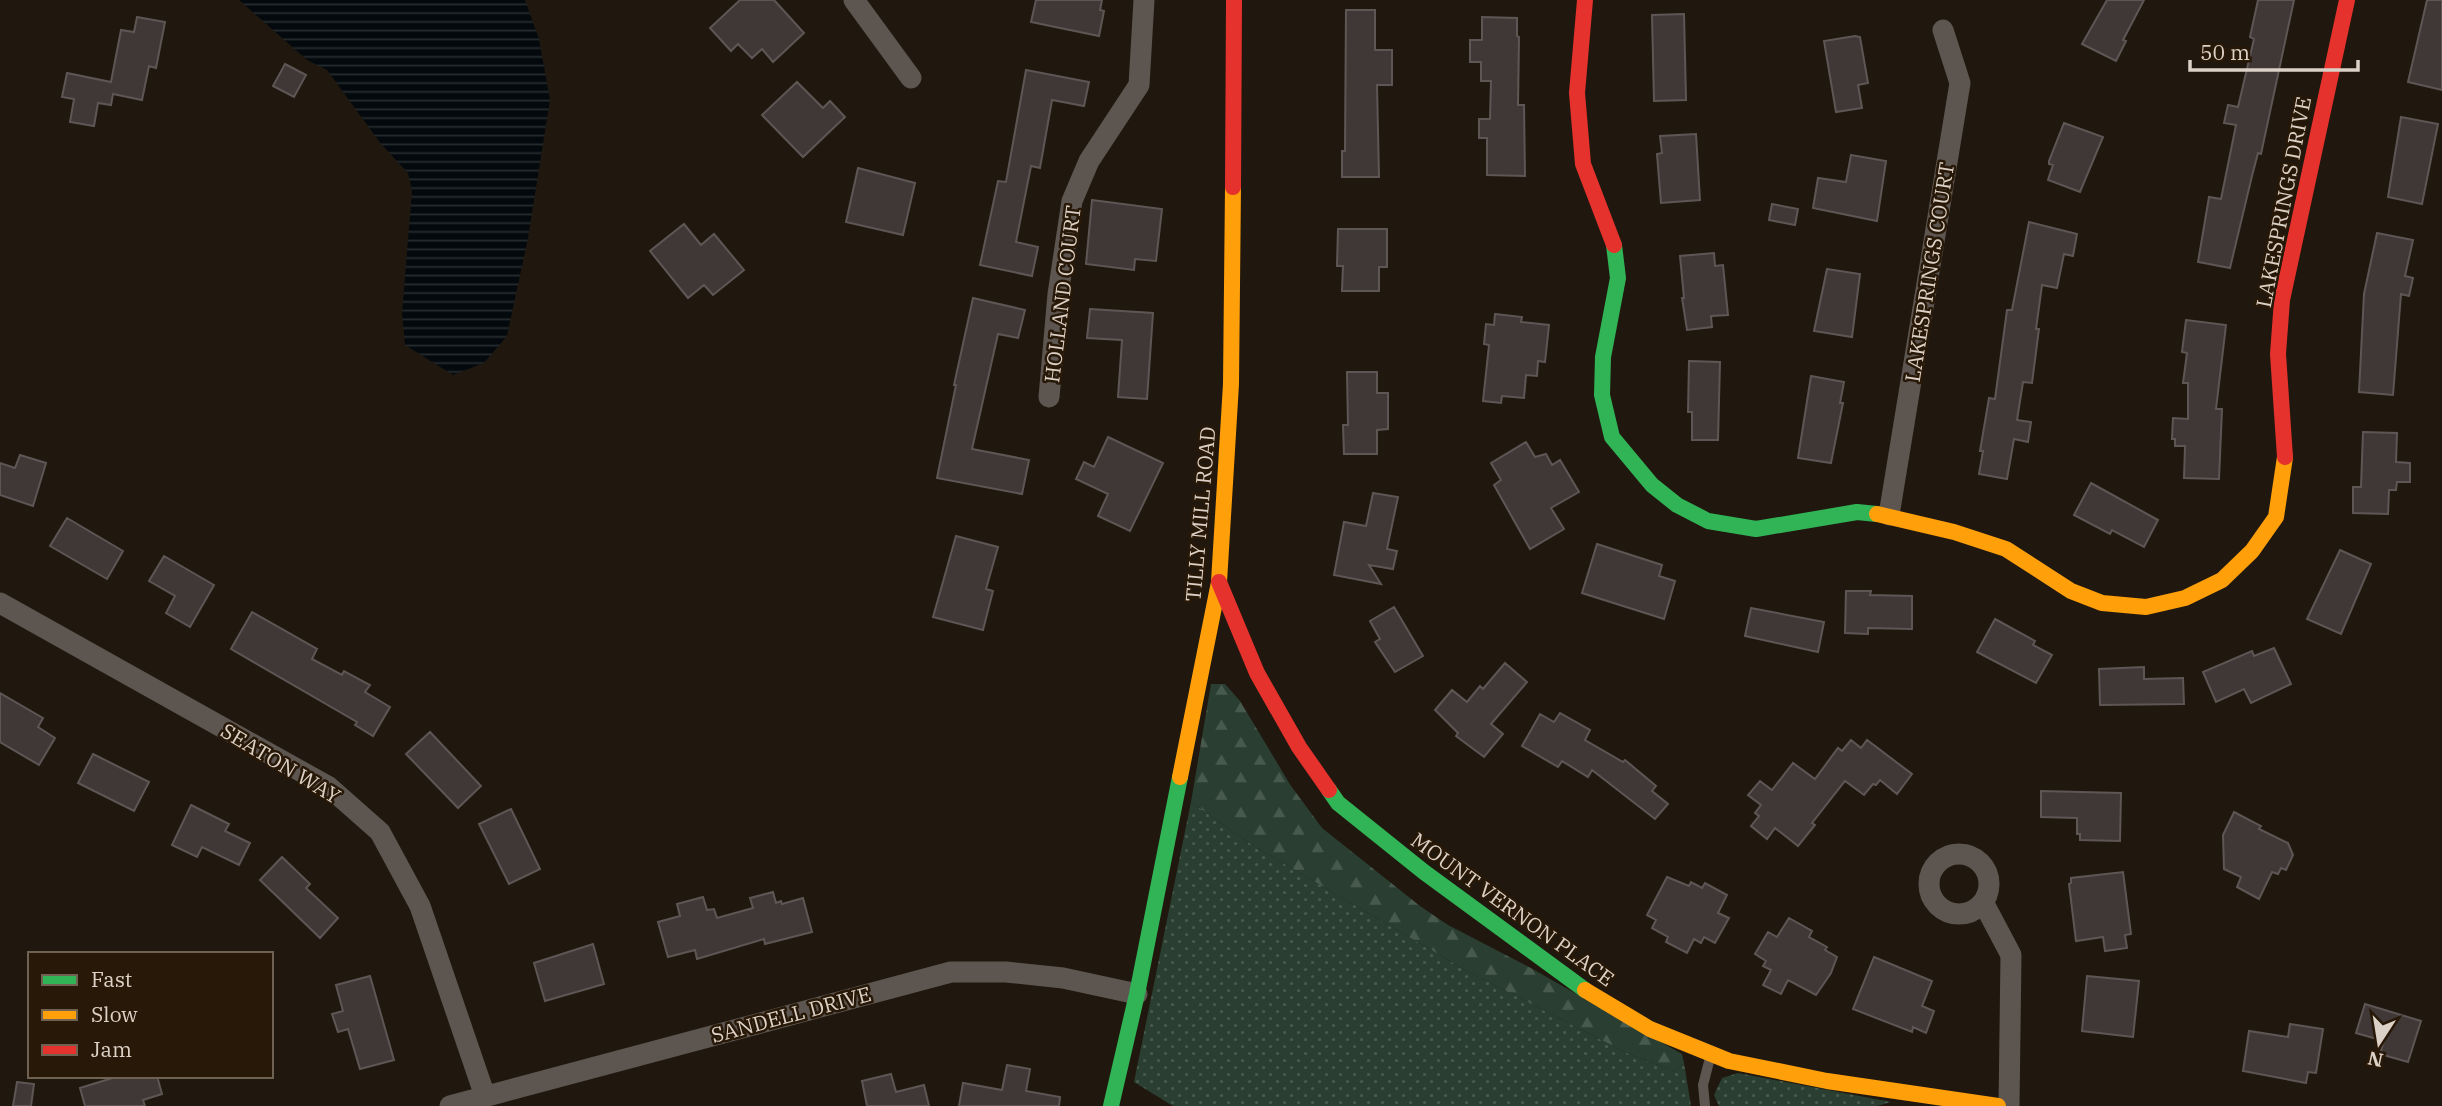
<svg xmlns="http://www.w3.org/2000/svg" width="2442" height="1106" font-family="'IBM Plex Serif',serif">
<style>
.green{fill:url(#green-dots)}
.forest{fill:url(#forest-firs)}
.water{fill:url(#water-rules)}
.building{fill:#403737;stroke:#5e5655;stroke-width:2}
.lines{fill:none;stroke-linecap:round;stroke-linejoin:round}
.lane{stroke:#5d5650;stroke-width:10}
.street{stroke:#5d5650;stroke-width:21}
.fast{stroke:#30b455;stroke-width:16}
.slow{stroke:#ff9f0a;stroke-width:16}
.jam{stroke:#e5322d;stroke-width:16}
.labels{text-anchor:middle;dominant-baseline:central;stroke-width:5;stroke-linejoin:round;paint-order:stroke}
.street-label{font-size:21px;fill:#dcd1c6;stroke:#281807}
</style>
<defs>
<pattern id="green-dots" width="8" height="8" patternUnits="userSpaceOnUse" patternTransform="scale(1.75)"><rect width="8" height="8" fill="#2a3f32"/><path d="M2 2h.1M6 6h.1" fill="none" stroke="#485a4e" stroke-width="1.8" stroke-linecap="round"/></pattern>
<pattern id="forest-firs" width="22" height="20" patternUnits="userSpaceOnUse" patternTransform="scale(1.75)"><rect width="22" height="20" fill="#2a3f32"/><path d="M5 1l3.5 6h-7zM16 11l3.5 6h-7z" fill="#485a4e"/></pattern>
<pattern id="water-rules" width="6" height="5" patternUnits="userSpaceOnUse" patternTransform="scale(1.75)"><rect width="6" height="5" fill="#03090d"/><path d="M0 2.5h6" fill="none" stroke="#272c2f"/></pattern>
</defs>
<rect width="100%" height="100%" fill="#20180f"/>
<!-- green -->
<path class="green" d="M1191,802L1254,846L1467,971L1629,1054L1674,1071L1684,1063L1691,1106H1173L1134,1082Z
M1738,1073L1891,1102L1877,1106H1719L1714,1095L1722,1078Z"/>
<!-- forest -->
<path class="forest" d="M1211,684H1225L1240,701L1291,786L1322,828L1420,906L1448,925L1529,967L1682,1054L1684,1063L1674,1071L1629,1054L1467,971L1254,846L1191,802Z"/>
<!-- water -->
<path class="water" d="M239,0H525L539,39L550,100L528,238L507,336L484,363L453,375L405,345L402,313L412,191L408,173L381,144L327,70L307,60Z"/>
<!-- building -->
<path class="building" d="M740,0H774L804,33L773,62L762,49L752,58L738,44L731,51L710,28Z
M1036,0H1102L1100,10L1104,11L1099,36L1031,22Z
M2107,0H2144L2123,40L2126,41L2116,61L2082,44Z
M2258,0H2294L2261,154L2258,153L2252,176L2230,268L2198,262L2209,197L2221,199L2236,125L2224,123L2228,105L2238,107L2254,39L2250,37Z
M2427,0H2442V90L2408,82Z
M1346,10H1375V50H1392V85H1377L1379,177H1342V151H1345Z
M1684,14L1686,100L1654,101L1652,15Z
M137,17L165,22L156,68L149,66L142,100L113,94L111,105L98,103L94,126L70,122L74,99L62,97L67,73L111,82L121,30L134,32Z
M1482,17L1517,18V36L1519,37L1518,105H1524L1525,176L1487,175V138H1479V119H1490L1491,81H1481V62H1470V40H1482Z
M1855,36L1860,37L1868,83L1858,85L1862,108L1836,112L1824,41Z
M285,64L306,75L294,97L273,86Z
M1026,70L1089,82L1084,106L1052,100L1040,168L1031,166L1016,242L1038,247L1032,276L980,265L998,181L1006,182Z
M797,82L823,108L830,101L845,117L803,157L762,115Z
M2401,117L2438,124L2422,204L2388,197Z
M2064,123L2103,137L2080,192L2048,180L2053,165L2049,164V161Z
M1696,134L1700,200L1661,203L1657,154L1662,153L1660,136Z
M1851,155L1886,161L1877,221L1813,208L1818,178L1846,182Z
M858,168L915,183L903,235L846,222Z
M1092,200L1162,209L1156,261L1135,259L1134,270L1086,264Z
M1772,204L1798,209L1795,225L1769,220Z
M2029,222L2077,234L2073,256L2064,254L2057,288L2042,285L2036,329H2039L2032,383L2023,382L2017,420L2031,422L2028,442L2014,439L2007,479L1979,474L1983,451H1980L1989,398L1995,399L2007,310H2012Z
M684,224L701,245L714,234L744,270L713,295L704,285L688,298L650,251Z
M1338,229H1387V267H1379V291H1342L1343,266H1337Z
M2377,233L2413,240L2405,276L2413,278L2409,296L2401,294L2393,395L2359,392L2364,294Z
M1714,253L1715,266L1723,265L1728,315L1711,316L1712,327L1687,330L1682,298H1684L1680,256Z
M1827,269L1860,274L1852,337L1814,331Z
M973,298L1025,310L1018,338L998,334L972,449L1029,460L1022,494L937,478L956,385H954Z
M1090,309L1153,313L1147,399L1118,397L1122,340L1087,338Z
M1495,314L1522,317L1521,322L1549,325L1545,362L1538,361L1537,376L1526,375L1524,398L1502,396L1501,403L1483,401L1489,345L1484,344L1486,324L1494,325Z
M2186,320L2226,325L2216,409H2222L2219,479L2184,478L2185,446H2175V439H2172L2173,418L2188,419V383H2183L2187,353L2182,352Z
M1689,361L1720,362L1718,440H1692V412H1688Z
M1347,372H1377V393H1388V429L1377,430V454H1344L1343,425H1348Z
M1811,376L1844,382L1840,403H1843L1831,463L1798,458Z
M2363,432L2397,433L2396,462L2410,463V482H2397L2396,490H2389L2388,514L2353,513V487H2361Z
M1108,437L1163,463L1130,531L1098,516L1108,494L1076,479L1084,462L1094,467Z
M1526,442L1535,457L1546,454L1552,465L1560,460L1579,492L1551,508L1564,529L1530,549L1494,485L1501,480L1491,463Z
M20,455L46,463L33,506L0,495V463L15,468Z
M2091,483L2158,520L2144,547L2112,530L2110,534L2074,515Z
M1373,493L1398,497L1387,549L1397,551L1393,569L1369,565L1381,584L1334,575L1344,522L1366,526Z
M67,518L123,551L107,579L50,546Z
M956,536L998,547L986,589L993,591L983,630L933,617Z
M1597,544L1662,565L1659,576L1675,581L1664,619L1582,593Z
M2340,550L2371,564L2341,634L2307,619Z
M164,556L214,585L190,627L166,613L175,596L149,581Z
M1846,591H1871L1870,595L1912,596V629L1868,628V634L1845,633Z
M1394,607L1423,656L1395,672L1375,642L1380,639L1370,621Z
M1751,608L1824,622L1818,652L1745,636Z
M252,612L317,649L312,659L342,675L344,671L370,685L365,692L390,707L373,736L355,725L357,722L231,649Z
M1995,619L2035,641L2033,645L2052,655L2036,683L1977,652Z
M2274,648L2291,684L2251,703L2244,689L2216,702L2203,672L2252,651L2254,656Z
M1505,663L1527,682L1491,724L1503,734L1484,757L1456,736L1458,733L1435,710L1452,690L1467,702L1480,686L1483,689Z
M2144,667V679L2183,678L2184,704L2100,705L2099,669Z
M0,693L43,718L38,727L55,738L39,765L0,742Z
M1560,713L1590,730L1585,740L1623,762L1625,760L1656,786L1652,791L1668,804L1655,819L1592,770L1588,777L1562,761L1558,767L1522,746L1540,714L1554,722Z
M430,732L481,786L458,808L406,754Z
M1851,740L1861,748L1867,740L1912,774L1897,794L1880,780L1876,785L1873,784L1864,795L1845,781L1812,823L1815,825L1798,846L1775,828L1767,839L1751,826L1759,816L1755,813L1761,805L1748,795L1760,781L1772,790L1793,763L1815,779L1838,748L1842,751Z
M93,754L149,782L134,811L78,783Z
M2041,791L2121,793L2120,841L2080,840V834H2077V818L2041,817Z
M191,805L229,824L225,831L250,843L239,865L202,847L197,857L172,845Z
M511,809L540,869L509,884L479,824Z
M2234,812L2261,826L2259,829L2288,843L2293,855L2286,870L2281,868L2278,874L2272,872L2259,899L2237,887L2241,877L2224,869L2223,835Z
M282,857L310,884L306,888L338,918L320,938L260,880Z
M2123,872L2131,934L2125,935L2127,948L2105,951L2103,937L2076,941L2069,884L2071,883V878Z
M1667,877L1689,886L1691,882L1702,888L1705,883L1727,895L1718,913L1729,918L1715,943L1704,937L1701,943L1694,939L1687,953L1666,942L1668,937L1652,928L1656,920L1647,915Z
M773,892L776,903L781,901L782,904L803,898L812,932L765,944L764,939L697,959L695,950L668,957L658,922L680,916L677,904L703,897L707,910L714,909L717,918L753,908L750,898Z
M1789,918L1812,931L1809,937L1827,947L1825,950L1837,957L1831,973L1816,995L1788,980L1781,994L1763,985L1771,970L1763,966L1766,961L1755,954L1768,932L1777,937Z
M593,944L604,984L545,1001L534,963Z
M1874,957L1932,981L1922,1006L1934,1011L1926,1033L1913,1027L1912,1032L1853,1009Z
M370,976L394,1060L360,1069L348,1029L338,1032L332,1014L343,1011L336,985Z
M2087,976L2139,981L2133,1037L2082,1031Z
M2365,1004L2421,1021L2408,1062L2380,1054L2384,1041L2356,1033Z
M2290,1024L2323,1029L2316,1073L2308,1072L2306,1083L2243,1071L2249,1031L2288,1037Z
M1007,1065L1030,1069L1026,1091L1060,1097L1059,1106H959L963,1083L1002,1090Z
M891,1074L896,1092L924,1085L929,1106H867L862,1081Z
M119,1076H157L162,1094L143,1100L145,1106H85L80,1088Z
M17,1082L34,1084L31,1106H13Z"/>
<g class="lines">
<!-- lane -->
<path class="lane" d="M1705,1106L1703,1085L1711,1054"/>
<!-- street -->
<path class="street" d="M854,0L911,78
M1049,397L1058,294L1072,201L1089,161L1139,85L1144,0
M1889,515L1960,83L1943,30
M0,603L329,787L380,832L420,906L485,1096
M1929 884a30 30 0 1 1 60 0a30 30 0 1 1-60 0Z
M1983,902L2011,955L2009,1106
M450,1106L951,972H1006L1063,978L1137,994"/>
<!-- fast -->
<path class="fast" d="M1614,245L1618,278L1603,357L1602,395L1612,437L1652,485L1677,505L1708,521L1756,529L1857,512L1877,514
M1329,790L1338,803L1424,872L1585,990
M1111,1106L1137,994L1180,777"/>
<!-- slow -->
<path class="slow" d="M1877,514L1954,532L2006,549L2071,591L2102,603L2146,607L2185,598L2222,580L2252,551L2276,517L2285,457
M1180,777L1219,582L1231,384L1233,187
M1585,990L1650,1029L1729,1061L1827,1081L1998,1106"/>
<!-- jam -->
<path class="jam" d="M1585,0L1577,93L1583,164L1614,245
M1233,187L1234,0
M2285,457L2278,354L2282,300L2347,0
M1219,582L1257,673L1299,747L1329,790"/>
</g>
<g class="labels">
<!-- street labels -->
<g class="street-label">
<text transform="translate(2283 202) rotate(-79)">LAKESPRINGS DRIVE</text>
<text transform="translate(1929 272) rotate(-81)">LAKESPRINGS COURT</text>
<text transform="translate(1062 294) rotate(-83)">HOLLAND COURT</text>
<text transform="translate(1200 514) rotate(-85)">TILLY MILL ROAD</text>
<text transform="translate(281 763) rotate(31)">SEATON WAY</text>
<text transform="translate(1513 909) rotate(36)">MOUNT VERNON PLACE</text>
<text transform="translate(791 1014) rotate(-15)">SANDELL DRIVE</text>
</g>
</g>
<!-- legend -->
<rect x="28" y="952" width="245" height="126" fill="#281807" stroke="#706253" stroke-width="2"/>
<rect x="42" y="975" width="35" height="10" fill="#30b455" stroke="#706253" stroke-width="2"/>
<text x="91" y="987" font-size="21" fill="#dcd1c6">Fast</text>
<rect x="42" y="1010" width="35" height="10" fill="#ff9f0a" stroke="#706253" stroke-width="2"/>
<text x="91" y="1022" font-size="21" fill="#dcd1c6">Slow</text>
<rect x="42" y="1045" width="35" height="10" fill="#e5322d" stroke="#706253" stroke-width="2"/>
<text x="91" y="1057" font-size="21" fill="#dcd1c6">Jam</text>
<!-- north arrow -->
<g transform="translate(2379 1043) rotate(192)" stroke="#281807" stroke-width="5" paint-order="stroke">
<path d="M0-5L12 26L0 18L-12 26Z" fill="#dcd1c6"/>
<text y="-10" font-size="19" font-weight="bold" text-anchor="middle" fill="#dcd1c6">N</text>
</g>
<!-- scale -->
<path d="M2190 60v10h168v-10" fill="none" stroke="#dcd1c6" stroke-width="3.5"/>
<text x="2200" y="60" font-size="21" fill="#dcd1c6" stroke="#281807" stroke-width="5" paint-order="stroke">50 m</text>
</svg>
